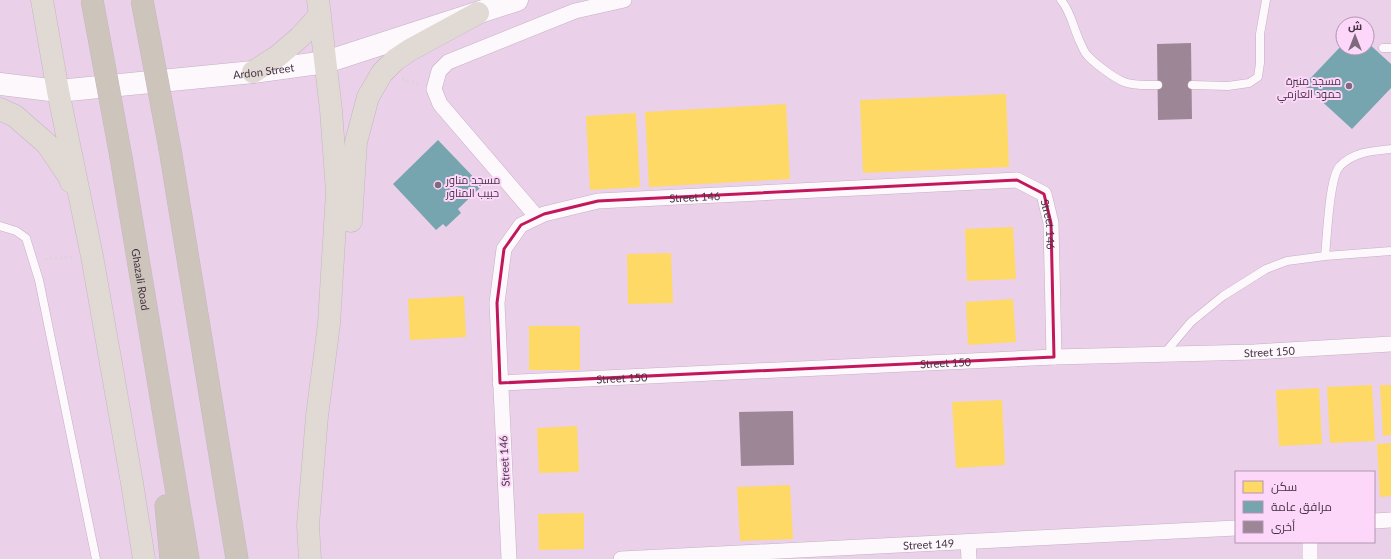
<svg xmlns="http://www.w3.org/2000/svg" width="1391" height="559" font-family="Lato,Cairo,sans-serif">
<style>
.homes{fill:#ffd966}
.public{fill:#76a5af}
.building{fill:#9d8797}
.lines{fill:none;stroke-linecap:round;stroke-linejoin:round}
.service-casing{stroke:#c4b0c3;stroke-width:9}
.minor-casing{stroke:#c4b0c3;stroke-width:16}
.secondary-casing{stroke:#c4b0c3;stroke-width:23}
.primary-casing{stroke:#c4b7c3;stroke-width:23}
.motorway-casing{stroke:#c4b7c3;stroke-width:23}
.path{stroke:#dbd3da;stroke-width:2.5;stroke-dasharray:2 3;stroke-linecap:butt}
.service{stroke:#fcf8fc;stroke-width:8}
.minor{stroke:#fcf8fc;stroke-width:15}
.secondary{stroke:#fcf8fc;stroke-width:22}
.primary{stroke:#e0d9d4;stroke-width:22}
.motorway{stroke:#cdc5bb;stroke-width:22}
.motorway-bridge-casing{stroke:#c4b7c3;stroke-width:23;stroke-linecap:butt}
.motorway-bridge{stroke:#cdc5bb;stroke-width:22}
.marked{fill:none;stroke:#c2185b;stroke-width:3;stroke-linejoin:round}
.poi-dot{fill:#7f6a7d;stroke:#fdd7f9;stroke-width:1.5}
.labels{text-anchor:middle;dominant-baseline:central;stroke-width:4;stroke-linejoin:round;paint-order:stroke}
.street-label{font-size:11px;fill:#453344;stroke:#fdd7f9}
.poi-label{font-size:11px;fill:#453344;stroke:#fdd7f9;text-anchor:end}
</style>
<rect width="100%" height="100%" fill="#ead0e8"/>
<!-- homes -->
<path class="homes" d="M1006,94L1009,167L863,173L860,100Z
M786,104L790,179L649,187L645,112Z
M636,113L640,187L590,190L586,116Z
M1013,227L1016,279L967,281L965,229Z
M671,253L673,303L628,304L627,254Z
M464,296L466,337L410,340L408,299Z
M1013,299L1016,342L968,345L966,302Z
M529,326H580V370H529Z
M1372,385L1375,441L1330,443L1327,387Z
M1380,385H1391V435L1383,436Z
M1319,388L1322,444L1279,446L1276,390Z
M1002,400L1005,465L956,468L952,402Z
M577,426L579,472L539,473L537,428Z
M1391,443V496L1380,497L1377,444Z
M790,485L793,539L740,541L737,487Z
M584,513V549L539,550L538,514Z"/>
<!-- public -->
<path class="public" d="M1367,42L1391,64V88L1352,129L1304,85L1343,44V48H1367Z
M438,140L482,186L458,209L461,213L446,227L443,224L436,230L393,184Z"/>
<!-- building -->
<path class="building" d="M1191,43L1192,119L1158,120L1157,44Z
M793,411L794,465L741,466L739,412Z"/>
<g class="lines">
<!-- service casing -->
<g class="service-casing">
<path id="service" d="M1061,0C1071,12 1073,27 1080,42C1082,46 1084,52 1087,55C1094,63 1114,78 1124,82C1134,86 1147,85 1158,85
M1383,48H1391
M1192,85L1228,86L1249,83L1258,77L1260,63V34L1266,0
M0,226L16,231L26,238L39,280L96,559
M1325,256L1391,251
M1164,354L1191,322L1223,296L1266,269L1287,261L1325,256C1327,239 1329,176 1340,166C1354,152 1372,151 1391,149"/>
</g>
<!-- minor casing -->
<g class="minor-casing">
<g id="minor">
<path d="M537,217L440,104L434,89L439,71L448,62L575,11L624,0"/>
<path id="s1" d="M500,383L1054,357L1254,352L1391,344"/>
<path d="M1374,521L1391,520"/>
<path d="M968,542L969,559"/>
<path d="M1310,542V559"/>
<path id="s2" d="M509,559L497,303L504,249L521,225L544,214L598,201L1017,180L1044,194L1051,223L1054,357"/>
<path id="s3" d="M621,559L1236,528"/>
</g>
</g>
<!-- secondary casing -->
<g class="secondary-casing">
<g id="secondary">
<path id="s4" d="M0,84L58,91L253,72L326,62L517,0"/>
</g>
</g>
<!-- primary casing -->
<g class="primary-casing">
<path id="primary" d="M42,0L58,91L92,256L132,483L144,559
M253,72L278,56L300,37L320,15
M0,109L15,116L47,144L70,178L71,182
M351,221L356,142L368,97L382,73L395,60L410,50L478,13
M310,559L308,525L317,416L329,324L337,192L331,110L318,0"/>
</g>
<!-- motorway casing -->
<g class="motorway-casing">
<g id="motorway">
<path d="M170,149L237,559"/>
<path id="s5" d="M121,157L188,559"/>
<path d="M166,506L171,559"/>
</g>
</g>
<!-- path -->
<path class="path" d="M402,79L419,84
M45,259L72,257"/>
<!-- service -->
<use href="#service" class="service"/>
<!-- minor -->
<use href="#minor" class="minor"/>
<!-- secondary -->
<use href="#secondary" class="secondary"/>
<!-- primary -->
<use href="#primary" class="primary"/>
<!-- motorway -->
<use href="#motorway" class="motorway"/>
<!-- motorway-bridge casing -->
<g class="motorway-bridge-casing">
<path id="motorway-bridge" d="M92,0L121,157
M142,0L170,149"/>
</g>
<!-- motorway-bridge -->
<use href="#motorway-bridge" class="motorway-bridge"/>
</g>
<!-- marked area -->
<path class="marked" d="M1017,180L1044,194L1051,223L1054,357L500,383L497,303L504,249L521,225L544,214L598,201Z"/>
<!-- markers -->
<g class="poi-dot">
<circle cx="1349" cy="86" r="4"/>
<circle cx="438" cy="185" r="4"/>
</g>
<g class="labels">
<!-- street labels -->
<g class="street-label">
<text stroke="none"><textPath href="#s4" startOffset="265">Ardon Street</textPath></text>
<text stroke="none"><textPath href="#s2" startOffset="518">Street 146</textPath></text>
<text stroke="none"><textPath href="#s2" startOffset="902">Street 146</textPath></text>
<text stroke="none"><textPath href="#s5" startOffset="124">Ghazali Road</textPath></text>
<text stroke="none"><textPath href="#s1" startOffset="770">Street 150</textPath></text>
<text stroke="none"><textPath href="#s1" startOffset="446">Street 150</textPath></text>
<text stroke="none"><textPath href="#s1" startOffset="122">Street 150</textPath></text>
<text transform="translate(504 461) rotate(-93)">Street 146</text>
<text stroke="none"><textPath href="#s3" startOffset="308">Street 149</textPath></text>
</g>
<!-- poi labels -->
<g class="poi-label">
<text x="1341" y="80">مسجد منيرة<tspan x="1341" dy="13">حمود العازمي</tspan></text>
<text x="446" y="179" text-anchor="start">مسجد مناور<tspan x="446" dy="13">حبيب المناور</tspan></text>
</g>
</g>
<!-- legend -->
<rect x="1235" y="471" width="140" height="72" fill="#fdd7f9" stroke="#b395b1"/>
<rect x="1243" y="481" width="20" height="12" fill="#ffd966" stroke="#b395b1"/>
<text x="1271" y="491" font-size="12" fill="#453344">سكن</text>
<rect x="1243" y="501" width="20" height="12" fill="#76a5af" stroke="#b395b1"/>
<text x="1271" y="511" font-size="12" fill="#453344">مرافق عامة</text>
<rect x="1243" y="521" width="20" height="12" fill="#9d8797" stroke="#b395b1"/>
<text x="1271" y="531" font-size="12" fill="#453344">أخرى</text>
<!-- north arrow -->
<g transform="translate(1355 36)"><circle r="19" fill="#fdd7f9" stroke="#b395b1"/>
<path d="M0-3L7 15L0 10L-7 15Z" fill="#7f6a7d"/>
<text y="-6" font-size="11" font-weight="bold" text-anchor="middle" fill="#453344">ش</text>
</g>
</svg>
